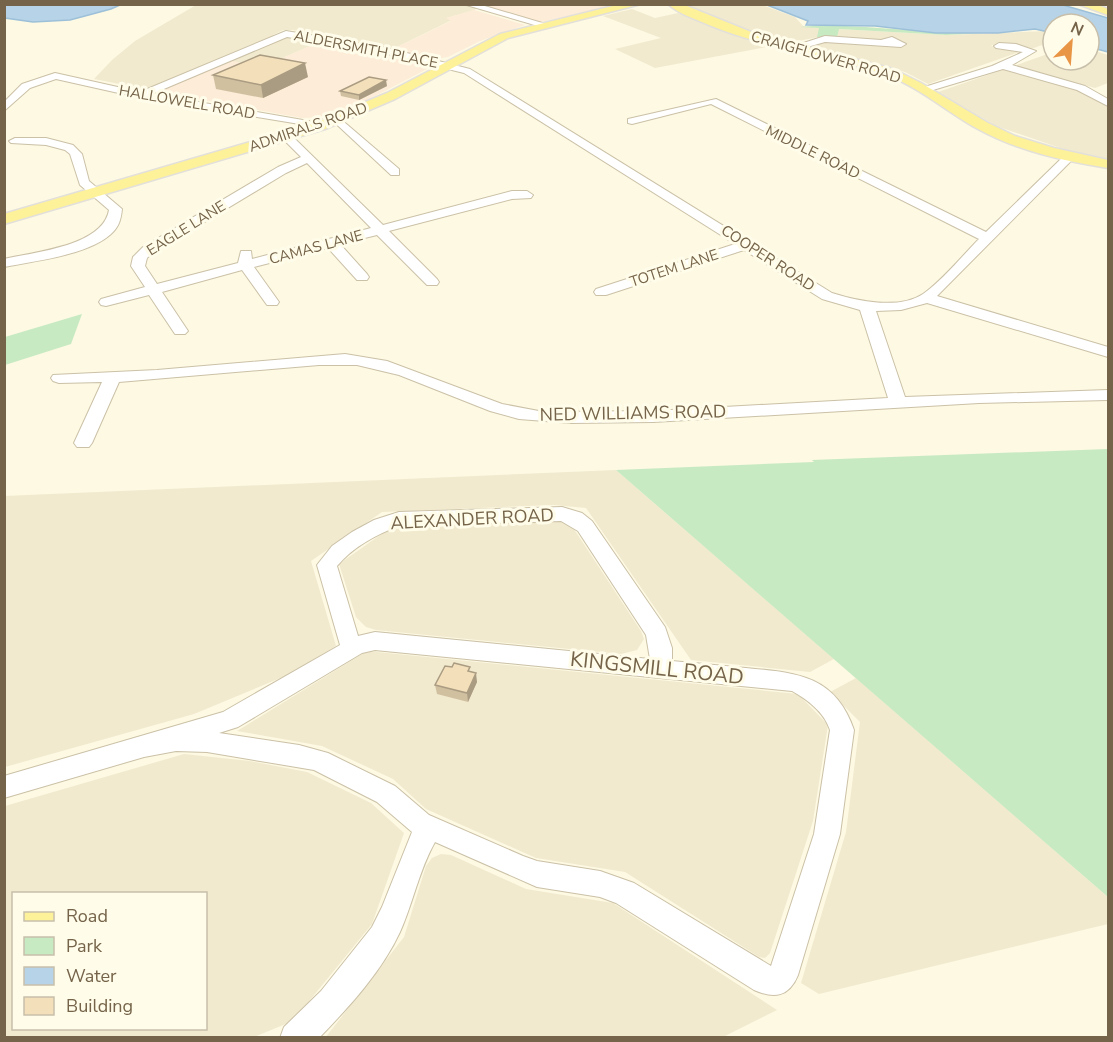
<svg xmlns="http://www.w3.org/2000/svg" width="1113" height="1042" font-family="'Nunito Sans',sans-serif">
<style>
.residential{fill:#f1eacf;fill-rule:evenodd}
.commercial{fill:#fdecd7}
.green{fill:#c7eac2}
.water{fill:#b7d3e7;stroke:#9dc0d9;stroke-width:1.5}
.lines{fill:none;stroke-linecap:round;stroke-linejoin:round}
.minor-casing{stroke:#cbc1a7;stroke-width:2}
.major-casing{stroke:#e3e0db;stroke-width:3}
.minor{fill:#fff;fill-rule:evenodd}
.major{fill:#fdf19a;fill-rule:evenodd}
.wall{fill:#d1c0a0}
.shaded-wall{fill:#aa9c82}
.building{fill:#f3dfba;stroke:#aa9c82;stroke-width:1.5}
.labels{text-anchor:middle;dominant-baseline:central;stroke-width:6;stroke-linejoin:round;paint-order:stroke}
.far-street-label{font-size:15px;fill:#756449;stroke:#fffcea}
.street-label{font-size:18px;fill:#756449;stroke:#fffcea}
.near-street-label{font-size:21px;fill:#756449;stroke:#fffcea}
</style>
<rect width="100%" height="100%" fill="#fdf9e3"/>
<!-- residential -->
<path class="residential" d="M396,4L482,5L474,10L447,18L452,20L393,49L293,30H283L273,35L319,42L262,67L155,91L94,79L112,60L135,41L196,5Z
M682,5H762L795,17L803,26L820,28L818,37L789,43L740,28Z
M632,9L655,18L678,13L766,47L655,68L615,49L661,38L603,16Z
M838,29L946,35L1047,31L1053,32V41L1031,49L1016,45H991L996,49L1022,51L928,84L905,72L808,46L824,41L894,47L905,44L894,39L859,40L837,37Z
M1089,49L1108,55V83L1095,88L1014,66L1053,52V60H1089Z
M1005,69L1075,88L1108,107V159L1066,150L996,126L938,92Z
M616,470L834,659L810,672L691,660L586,508L554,505L382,512L311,561L336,646L290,674L194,714L5,767L4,496Z
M553,521L570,523L641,631L644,639L637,650L621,654L376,630L366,627L356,617L339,564L390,528Z
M367,651L798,694L828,725L813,821L770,953L765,958L759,957L625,872L536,858L426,809L393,779L322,746L237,731Z
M856,678L1108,897V924L819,994L801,983L846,832L860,722L830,692Z
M184,754L250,761L307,772L371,803L404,833L372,924L293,1021L254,1037L5,1038V806ZM14,894H206V1028H14Z
M441,854L451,855L526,889L613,903L777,1010L723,1037L325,1038L404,937L426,866L432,858Z"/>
<!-- commercial -->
<path class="commercial" d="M482,4L619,5L540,22L478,6Z
M474,10L525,25L480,41L448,57L435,59L393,49L451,21L446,18Z
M319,42L427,64L429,68L354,107L321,117L302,118L155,91L228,60L262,67Z"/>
<!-- green -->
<path class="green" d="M825,25C879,27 932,33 986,33L946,35L839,29L837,37H817L819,28L800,27Z
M82,314L71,344L5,365V337Z
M1108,449V897L616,470L814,462L812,460Z"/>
<!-- water -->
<path class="water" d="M4,5L5,4L120,5L111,9L70,20L33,22L5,18Z
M767,5H1063L1108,18V52L1089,47V24H1053V33L1035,29L998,33H936L875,26L806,25L808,21Z"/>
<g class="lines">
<!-- minor casing -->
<g class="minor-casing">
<path id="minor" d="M463,4H478L549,25L545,28Z
M286,31L387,48L470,69L832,293C857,301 899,310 923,294C941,282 963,255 979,239L711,104L632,124L628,123V119L716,99L986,232L1066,154H1074V158L937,296L1108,347V357L927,303L901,310L876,311L905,397L1108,390V400L979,403L653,422L571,423L519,419L490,411L399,375L357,365H319L119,382L92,443L89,447H77L74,443L102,382L59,383L53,381L51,378L53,375L157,370L345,354L387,361L502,404L544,412L653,411L888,398L860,310L822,299L744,250L606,295H596L594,292L596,289L735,244L464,73L387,54L287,37L152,94L320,123L324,124V128L141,98L56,79L30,88L4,111V102L22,84L55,73L140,92Z
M825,36L881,40L892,37L906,44L901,47L825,42L793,51L788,48Z
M999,43L1016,44L1036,51L1012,65L1085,86L1108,99V106L1077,90L1003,69L933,90L923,92L918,89L992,66L1023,52L996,48L994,46Z
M337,116L399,169V175H391L333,121V117Z
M286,133L290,134L383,225L512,191H527L533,195L531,198L512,199L389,231L437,279L439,282L437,285H427L377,235L340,244L367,274L369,277L367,280H357L328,248L254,267L279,302L277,305H267L242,270L162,292L188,331L185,334H175L149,295L106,306L101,305L99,302L101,299L145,287L131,266L133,257L143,247L278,167L301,157L280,136ZM307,163L371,228L252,259L251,251H241L238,263L157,284L145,266L147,258L153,253L286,173Z
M15,138H46L73,145L82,154L89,181L122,209C121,219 119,227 111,234C88,255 35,261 4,267V259C35,252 103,246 109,210L80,185L70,154L65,150L46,145L11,143L9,141Z
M562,507L582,513L592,521L665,627L672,648V661C697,663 722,666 746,668C797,673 835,675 854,730L840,834L798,975C789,997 774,999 754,990L616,903L600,897L537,887L435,842C419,870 413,903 400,932C382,971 349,1007 319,1038H280L284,1027L321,991L372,927L382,907L412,832L377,802L314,770L207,752L176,751L144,757L4,798V776L223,712L340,645L317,565L332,546L352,532L374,520L399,512ZM561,521L578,531L646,635L650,659L375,632L358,636L337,566C353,547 377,534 399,526ZM375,650L792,691C808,700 824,712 830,730L814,834L771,966L634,883L600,871L537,861L523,856L429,815L395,786L328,753L299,745L219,733L238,727L362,653Z"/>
</g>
<!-- major casing -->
<g class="major-casing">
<path id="major" d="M621,4H641L508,38L395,99L325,129L4,224V214L315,123L387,93L500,34Z
M668,4H682L756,34L893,69L921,83L988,123L1015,136L1054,148L1108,160V168C1064,161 1018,151 978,129C947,112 918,86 884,74C826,55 765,48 709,25C695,19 679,14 668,4Z
M1078,4H1095L1108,9V15Z"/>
</g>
<!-- minor -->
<use href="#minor" class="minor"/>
<!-- major -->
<use href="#major" class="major"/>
</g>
<!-- wall -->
<path class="wall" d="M213,75L308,77L263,98L216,89Z
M387,86L359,100L341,96L340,91Z
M452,667L470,672L477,682L468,702L437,694L435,685Z"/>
<!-- shaded-wall -->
<path class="shaded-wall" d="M305,63L308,77L263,98L261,85Z
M386,80L387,86L359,100V95Z
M476,673L477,682L468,702L467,693Z"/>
<!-- building -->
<path class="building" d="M260,55L305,63L261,85L213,75Z
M369,77L386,80L359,95L340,91Z
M454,663L470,667L468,671L476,673L467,693L435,685L445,666L452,667Z"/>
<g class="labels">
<!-- far-street labels -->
<g class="far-street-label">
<text transform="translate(366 49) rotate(11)">ALDERSMITH PLACE</text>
<text transform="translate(826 57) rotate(16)">CRAIGFLOWER ROAD</text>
<text transform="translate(187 102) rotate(10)">HALLOWELL ROAD</text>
<text transform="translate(308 127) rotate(-19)">ADMIRALS ROAD</text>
<text transform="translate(813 152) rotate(26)">MIDDLE ROAD</text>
<text transform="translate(186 228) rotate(-32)">EAGLE LANE</text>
<text transform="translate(316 247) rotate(-15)">CAMAS LANE</text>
<text transform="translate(768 258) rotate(33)">COOPER ROAD</text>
<text transform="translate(674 268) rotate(-18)">TOTEM LANE</text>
</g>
<!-- street labels -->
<g class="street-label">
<text transform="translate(633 413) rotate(-1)">NED WILLIAMS ROAD</text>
<text transform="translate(472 519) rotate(-3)">ALEXANDER ROAD</text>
</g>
<!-- near-street labels -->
<g class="near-street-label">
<text transform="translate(657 668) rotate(6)">KINGSMILL ROAD</text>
</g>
</g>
<!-- border -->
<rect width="1113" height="1042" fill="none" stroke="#756449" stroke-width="12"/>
<!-- legend -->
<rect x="12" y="892" width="195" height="138" fill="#fffcea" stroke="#c8bfaa" stroke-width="1.5"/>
<rect x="24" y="912" width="30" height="9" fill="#fdf19a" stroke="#c8bfaa" stroke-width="1.5"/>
<text x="66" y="922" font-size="18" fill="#756449">Road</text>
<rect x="24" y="937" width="30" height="18" fill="#c7eac2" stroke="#c8bfaa" stroke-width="1.5"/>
<text x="66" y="952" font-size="18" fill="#756449">Park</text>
<rect x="24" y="967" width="30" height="18" fill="#b7d3e7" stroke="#c8bfaa" stroke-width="1.5"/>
<text x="66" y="982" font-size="18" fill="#756449">Water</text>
<rect x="24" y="997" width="30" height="18" fill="#f3dfba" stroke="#c8bfaa" stroke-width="1.5"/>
<text x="66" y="1012" font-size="18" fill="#756449">Building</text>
<!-- north arrow -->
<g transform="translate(1071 42) rotate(25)"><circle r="28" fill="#fffcea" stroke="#c8bfaa" stroke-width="1.5"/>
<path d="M0-4.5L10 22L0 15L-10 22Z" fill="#e99546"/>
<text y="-9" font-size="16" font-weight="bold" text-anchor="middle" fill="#756449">N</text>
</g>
</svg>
